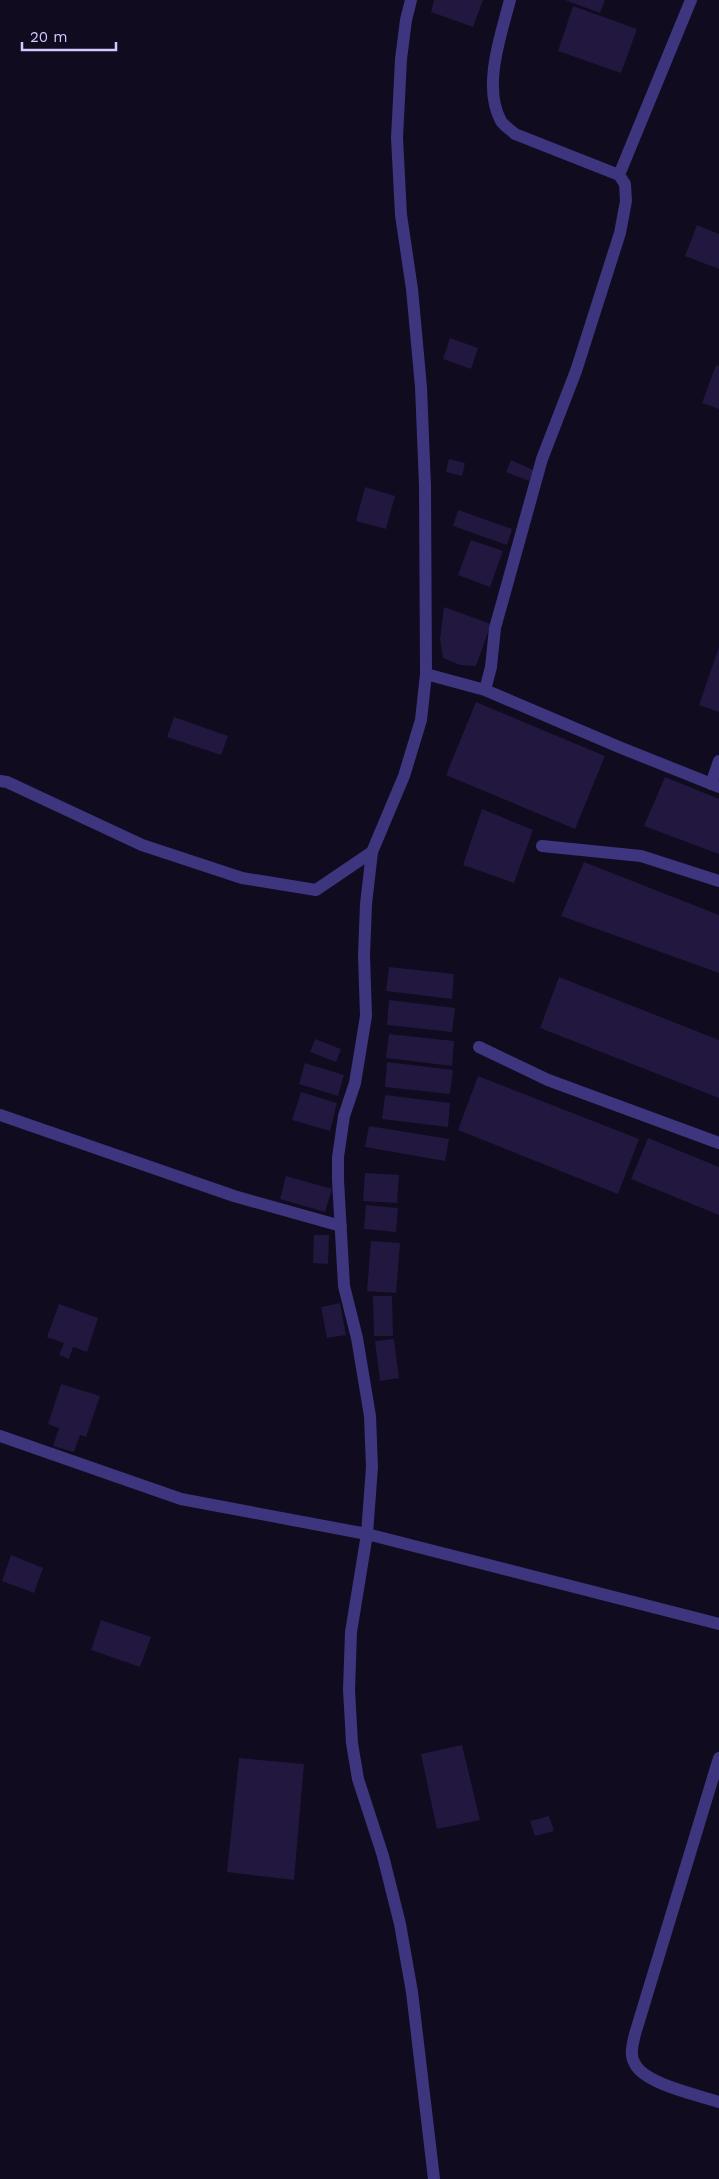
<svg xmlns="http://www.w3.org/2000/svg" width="719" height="2179" font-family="'Work Sans',sans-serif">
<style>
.building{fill:#22173f}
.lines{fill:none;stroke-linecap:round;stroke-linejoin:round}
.service{stroke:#3d357e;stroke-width:12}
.minor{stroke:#3d357e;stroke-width:12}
</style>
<rect width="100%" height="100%" fill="#100b1e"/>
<!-- building -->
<path class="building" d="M434,0H483L473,27L431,12Z
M565,0H605L600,13Z
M573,6L637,29L621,73L558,51Z
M697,225L719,234V269L685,256Z
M450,338L478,348L471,369L443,359Z
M716,365L719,366V409L702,403Z
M449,459L465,463L462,476L446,472Z
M511,460L533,470L529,481L506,472Z
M365,487L395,496L386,529L356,521Z
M458,510L512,529L507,545L453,526Z
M471,540L503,551L490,587L458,575Z
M444,607L491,624L476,666L460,665L443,658L440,639Z
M719,647V712L699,705Z
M476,702L605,756L575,829L446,775Z
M174,717L228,736L221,755L167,737Z
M665,777L719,799V854L644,826Z
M482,809L533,830L514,883L463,865Z
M584,862L719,915V973L561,916Z
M389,967L454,974L452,999L386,991Z
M559,977L719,1040V1098L540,1028Z
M389,1000L455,1008L452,1032L387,1025Z
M389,1034L454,1041L452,1066L386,1058Z
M315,1039L341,1049L336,1062L310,1052Z
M387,1062L453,1070L450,1094L385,1087Z
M305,1063L344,1075L338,1096L299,1084Z
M478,1076L639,1139L618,1194L458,1130Z
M301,1092L337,1103L330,1131L292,1120Z
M385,1095L450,1103L448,1127L382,1119Z
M369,1126L449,1139L445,1161L365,1147Z
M648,1138L719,1167V1215L631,1179Z
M365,1173L399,1175L397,1203L363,1201Z
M286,1176L332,1189L325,1212L280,1199Z
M366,1205L398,1208L396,1232L364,1229Z
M314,1235H329L328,1264L313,1263Z
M371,1241L400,1243L396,1293L367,1291Z
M373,1296H392L393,1336H374Z
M340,1303L346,1335L327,1338L321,1307Z
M59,1304L98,1318L87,1352L73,1347L69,1359L59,1355L64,1343L47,1337Z
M394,1339L399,1378L380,1381L375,1341Z
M61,1384L100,1396L86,1437L80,1435L74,1452L53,1446L59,1428L48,1424Z
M11,1555L43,1568L34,1593L2,1581Z
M101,1620L151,1637L140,1667L91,1650Z
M462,1745L480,1820L437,1829L421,1754Z
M239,1758L304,1764L294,1880L227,1872Z
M549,1816L554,1831L535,1836L530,1821Z"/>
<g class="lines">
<!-- service -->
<path class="service" d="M542,846L641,856L719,881
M479,1047L548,1080L719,1143"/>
<!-- minor -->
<path class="minor" d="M411,0L406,20L401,59L397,138L401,215L412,289L421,387L425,486L426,674L421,720L404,776L372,852L366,904L364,955L366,1016L355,1083L344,1116L338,1157V1180L344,1286L357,1338L370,1416L372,1467L367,1534L351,1632L349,1690L352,1743L358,1779L383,1856L400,1924L412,1992L434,2179
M510,0C501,35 482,87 501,121C504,126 511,130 515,134L619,175L625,184L626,201L620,233L576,371L542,459L495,628L491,667L485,690L619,747L719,787
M619,175L691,0
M426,674L485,690
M0,781L7,782L142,845L242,878L316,890L372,852
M711,784L719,761
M0,1115L234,1196L341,1226
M0,1436L181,1499L367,1534L719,1624
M719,1758L635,2034C633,2043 629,2055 635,2064C645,2084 698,2095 719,2102"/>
</g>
<!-- scale -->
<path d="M22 42v8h94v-8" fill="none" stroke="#d3c8ff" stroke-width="2.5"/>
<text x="30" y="42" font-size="15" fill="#d3c8ff" stroke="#100b1e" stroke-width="4" paint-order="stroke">20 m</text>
</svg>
